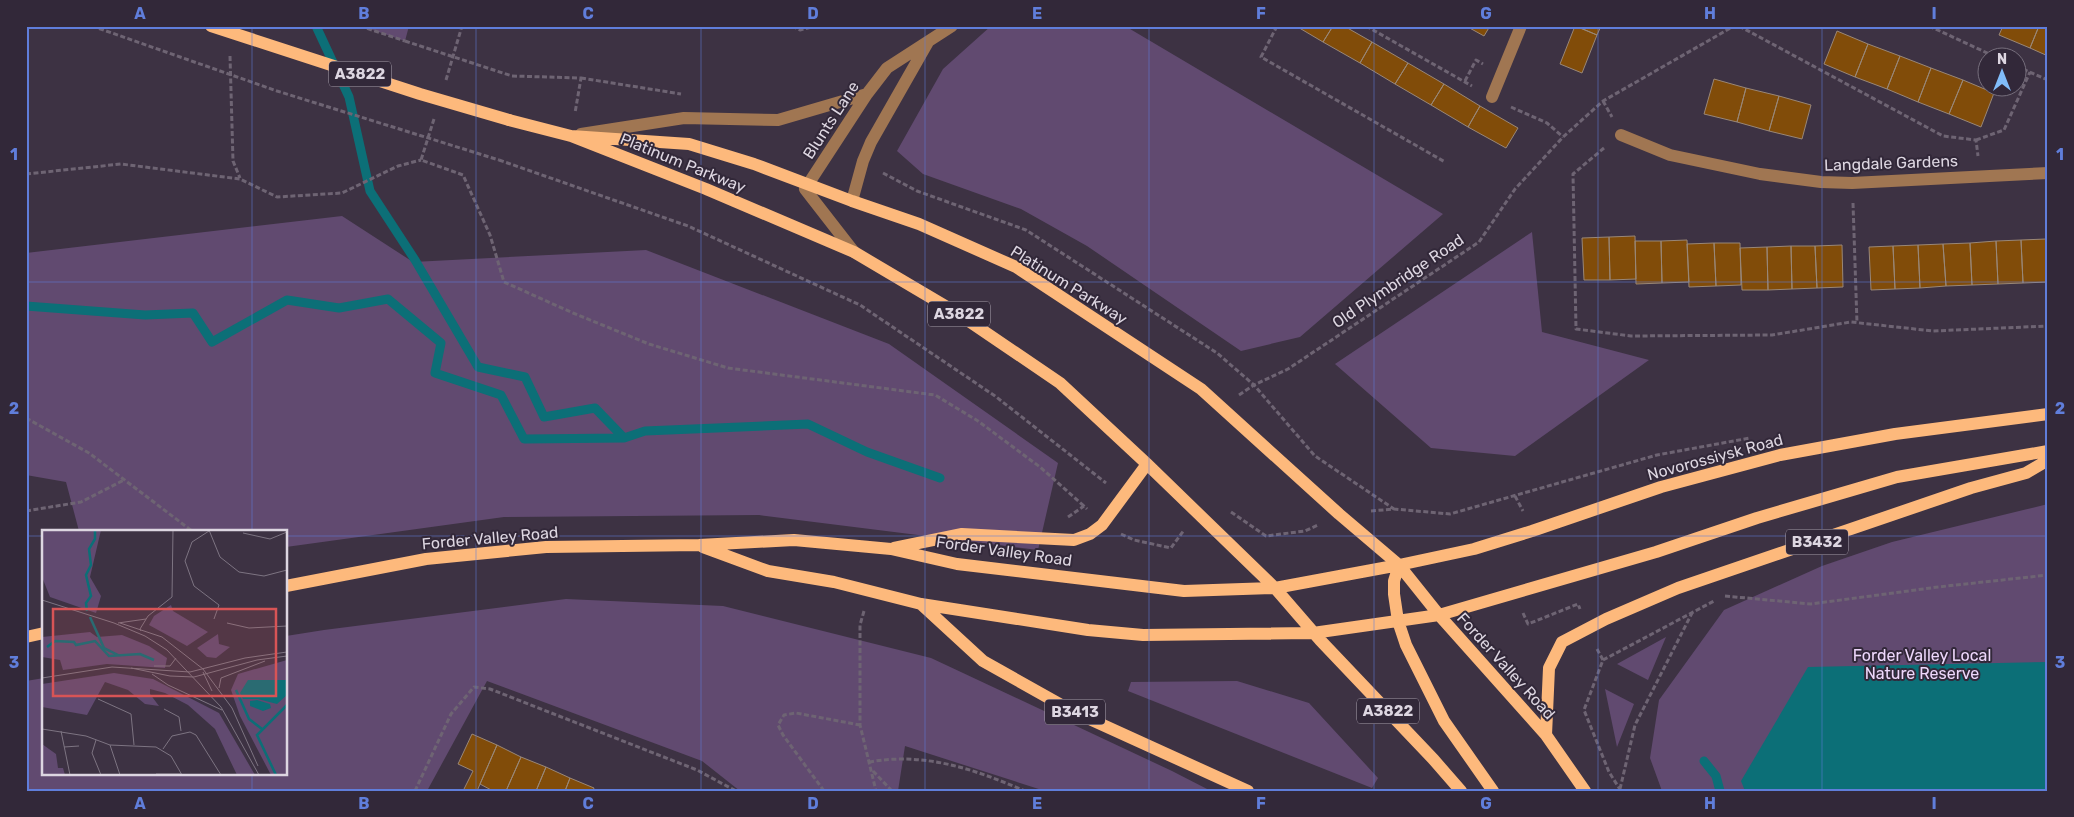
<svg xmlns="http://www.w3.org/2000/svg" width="2074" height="817" font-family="Rubik,sans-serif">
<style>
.green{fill:#614a70}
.water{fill:#0c6f77}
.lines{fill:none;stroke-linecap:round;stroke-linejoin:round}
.stream{stroke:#0c6f77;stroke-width:9}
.building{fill:#814c09;stroke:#998777}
.path{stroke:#6e6473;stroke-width:3;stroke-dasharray:5 2.5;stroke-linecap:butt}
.minor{stroke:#a07652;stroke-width:12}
.major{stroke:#fdb97c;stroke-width:12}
.path-bridge{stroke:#6e6473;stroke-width:3;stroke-dasharray:5 2.5;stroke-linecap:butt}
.major-bridge{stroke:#fdb97c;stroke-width:12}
.grid{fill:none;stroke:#607edb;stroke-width:1;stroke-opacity:0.55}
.labels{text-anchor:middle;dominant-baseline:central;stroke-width:4;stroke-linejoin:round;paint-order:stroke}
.shield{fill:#322839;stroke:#aaa2af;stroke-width:1}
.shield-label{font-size:15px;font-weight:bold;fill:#ddd6e1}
.street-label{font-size:16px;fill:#ddd6e1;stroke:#322839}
.park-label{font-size:16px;fill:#eed8fc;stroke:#322839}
.inset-river{fill:none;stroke:#0c6f77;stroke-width:2.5}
.inset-road{fill:none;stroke:#7d7482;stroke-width:1}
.view{fill:#d85456;fill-opacity:0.15;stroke:#d85456;stroke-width:2.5}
.inset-edge{fill:none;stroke:#ddd6e1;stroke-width:2.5}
.neatline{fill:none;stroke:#607edb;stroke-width:2}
.grid-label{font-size:16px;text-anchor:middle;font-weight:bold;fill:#607edb}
</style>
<rect width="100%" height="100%" fill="#3d3243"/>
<!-- green -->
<path class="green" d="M361,26H409L405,41Z
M991,26H1125L1443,214L1300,337L1241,351L1087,246L1021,209L923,174L897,151L943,69Z
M342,216L413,262L646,250L889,344L1058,463L1038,550L759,515L504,517L286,547V531H79L66,482L26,475V253Z
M1532,232L1542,332L1649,360L1515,456L1431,448L1335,364Z
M2048,504V791H1662L1650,758L1659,700L1724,610L1822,566L1892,542Z
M566,599L723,606L931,658L1172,771L1211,791H1045L905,746L898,791H740L702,761L487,681L427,791H26V681L44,678V773H286V636L324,630Z
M1666,637L1648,680L1617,664Z
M1237,681L1309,703L1378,778L1372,788L1128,691L1131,682Z
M1605,689L1634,704L1617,747Z"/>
<!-- water -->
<path class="water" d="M2048,662V791H1745L1741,781L1808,667Z"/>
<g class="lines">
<!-- stream -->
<path class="stream" d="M316,26L349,97L370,191L415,260L478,367L525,377L544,417L595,408L624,438
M26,306L145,315L193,313L212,342L287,300L339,308L388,299L441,343L435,373L501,395L524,439L624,438L645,431L808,424L867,452L940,478
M1704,761L1716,776L1720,791"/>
</g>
<!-- building -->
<path class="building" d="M1296,26H1333L1323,42Z
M1333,26H1344L1372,42L1360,63L1323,42Z
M1466,26H1490L1484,36Z
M1575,26L1597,35L1582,73L1560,64Z
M1576,26H1601L1597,35Z
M2003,26H2039L2030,48L1999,35Z
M2039,26H2048V56L2030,48Z
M1837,31L1868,44L1855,77L1824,64Z
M1372,42L1408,63L1395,84L1360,63Z
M1868,44L1900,56L1887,89L1855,77Z
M1900,56L1931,68L1918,102L1887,89Z
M1408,63L1444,84L1431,105L1395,84Z
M1931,68L1963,80L1949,114L1918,102Z
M1714,79L1746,88L1737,122L1704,114Z
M1963,80L1994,93L1981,127L1949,114Z
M1444,84L1480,106L1468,127L1431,105Z
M1746,88L1779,96L1769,131L1737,122Z
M1779,96L1811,105L1802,139L1769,131Z
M1480,106L1518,128L1506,148L1468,127Z
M1635,236L1636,279L1610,280L1609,237Z
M1609,237L1610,280H1584L1582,238Z
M2046,239L2048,282L2023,283L2021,240Z
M1687,240L1689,282L1662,283L1661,241Z
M2021,240L2023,283L1998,284L1996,241Z
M1635,241H1661L1662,283L1636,284Z
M1996,241L1998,284L1972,285L1970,243Z
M1714,243L1716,286L1689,287L1687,244Z
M1714,243H1740L1741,285L1716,286Z
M1970,243L1972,285L1946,286L1943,244Z
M1943,244L1946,286L1920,288L1918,245Z
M1842,245L1843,287L1817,288L1815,246Z
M1918,245L1920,288L1895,289L1893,246Z
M1791,246L1792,289L1768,290L1767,247Z
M1791,246H1815L1817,288L1792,289Z
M1893,246L1895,289L1871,290L1869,247Z
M1767,247L1768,290H1742L1740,248Z
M472,734L497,745L477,791H463L473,771L458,764Z
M497,745L521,757L506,791H493L480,784Z
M521,757L546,767L536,791H506Z
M546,767L570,778L565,791H536Z
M570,778L594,788L593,791H565Z"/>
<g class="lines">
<!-- path -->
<path class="path" d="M360,26L405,41
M792,26L800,30L816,26
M1277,26L1261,57L1445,162
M1366,26L1472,86
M1739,26L1943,136L1976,140L1978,156
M1929,26L1998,58
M230,56L233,161L240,178
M2016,66L2048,80
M512,76L581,78L575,113
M581,78L681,94
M446,80L462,26
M1465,81L1476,60L1483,64
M1603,101L1612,117
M1511,107L1547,123L1563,137
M434,119L421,160L463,175L490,235L504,282L573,313L649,344L728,368L935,395L978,421L1040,467L1084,506
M1976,140L2004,130L2030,72
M1604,148L1573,174L1576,329L1631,336L1772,335L1851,322L1933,331L2048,326
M499,160L688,226L860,305L995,396L1106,483
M883,173L917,191L1026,230L1217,353L1254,385L1315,456L1394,509
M26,174L121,164L240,179L277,197L342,193L398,166L421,160
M1853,203L1857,323
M1239,395L1254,385L1288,369L1479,242L1515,189L1563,137L1603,101L1734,26
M26,418L89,453L192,531
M1515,496L1523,511
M26,511L81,502L124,480
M1371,511L1394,509L1450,514L1657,455L1750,438
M1231,512L1266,536L1305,531L1318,525
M1068,517L1084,506L1087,509
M1121,534L1134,540L1171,548L1184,530
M1725,596L1811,604L1938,587L2048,575
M864,611L860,625V725L876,791
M1523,613L1528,624L1578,604L1580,609
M1597,649L1603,660L1584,710L1609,772L1621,791
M1603,660L1714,601
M869,762C925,752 974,769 1025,791
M873,771L892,791
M1620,789L1635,725L1692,613
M415,791L451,714L474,687L490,689L697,770L736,791
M824,791L783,735L778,725L784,715L796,713L860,725"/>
<!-- minor -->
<path class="minor" d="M1492,97L1521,26
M581,134L684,118L778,120L867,94
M1621,135L1670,155L1760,174L1821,182L1852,183L2048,173
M852,201L863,161L871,142L928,42
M854,252L805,189L867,94L887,68L952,26"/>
<!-- major -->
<path class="major" d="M509,120L571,136L706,189L854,252L957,313L1060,383L1147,464L1275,588L1320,640L1434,760L1461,791
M571,136L689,144L754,164L852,201L919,224L1016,267L1201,389L1339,514L1399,565L1439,615L1546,735L1585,791
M703,547L768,571L834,582L921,604L1088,630L1143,635L1313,633L1439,615L1656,552L1757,518L1897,477L2048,451
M894,548L962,534L1074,540L1090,534L1102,525L1147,464
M1399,565L1394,581V594L1398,621L1406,645L1444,721L1493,791
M286,586L426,559L546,547L699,545L794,540L891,549L957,564L1184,591L1275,588L1399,565L1474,549L1532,531L1661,487L1780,455L1895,434L2048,414
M921,604L983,661L1072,711L1248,791
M26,637L44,633
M1546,735L1549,668L1562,642L1606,619L1678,588L1971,488L2026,473L2048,460"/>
<!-- path-bridge -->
<path class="path-bridge" d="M92,26L277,91L499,160
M405,41L512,76"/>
<!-- major-bridge -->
<path class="major-bridge" d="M211,26L420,94L509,120"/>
</g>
<!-- grid -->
<path class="grid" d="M252,26V531M476,26V791M701,26V791M925,26V791M1149,26V791M1374,26V791M1598,26V791M1822,26V791M26,282H2048M26,536H44M286,536H2048M252,773V791"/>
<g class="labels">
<!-- shield labels -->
<g class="shield">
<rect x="329" y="61.5" width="62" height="25" rx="4"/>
<rect x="928" y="301.5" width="62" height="25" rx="4"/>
<rect x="1786" y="529.5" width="62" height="25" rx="4"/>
<rect x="1357" y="698.5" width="62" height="25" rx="4"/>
<rect x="1045" y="699.5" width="60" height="25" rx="4"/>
</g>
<g class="shield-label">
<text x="360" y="74">A3822</text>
<text x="959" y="314">A3822</text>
<text x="1817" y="542">B3432</text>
<text x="1388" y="711">A3822</text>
<text x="1075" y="712">B3413</text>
</g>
<!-- street labels -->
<g class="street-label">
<text transform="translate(831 120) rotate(-57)">Blunts Lane</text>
<text transform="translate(683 163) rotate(22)">Platinum Parkway</text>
<text transform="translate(1891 163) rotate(-2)">Langdale Gardens</text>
<text transform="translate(1398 281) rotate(-34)">Old Plymbridge Road</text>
<text transform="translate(1069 285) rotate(32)">Platinum Parkway</text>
<text transform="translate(1715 457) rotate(-15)">Novorossiysk Road</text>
<text transform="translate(490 538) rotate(-5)">Forder Valley Road</text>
<text transform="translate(1004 551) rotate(8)">Forder Valley Road</text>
<text transform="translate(1506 666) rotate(48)">Forder Valley Road</text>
</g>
<!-- park labels -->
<g class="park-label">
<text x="1922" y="655">Forder Valley Local<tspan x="1922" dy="18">Nature Reserve</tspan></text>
</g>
</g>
<!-- overview -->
<g transform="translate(42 530)">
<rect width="245" height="245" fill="#3d3243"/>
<path d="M0,0H59L48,47L59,66L54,83L8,67L0,47ZM129,75L131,81L166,102L145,116L107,95L112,86ZM48,102L55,107L80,105L107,116L125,128L123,138L65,134L21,140L18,130L0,127V107ZM176,104L177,114L188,117L174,128L165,127L155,118ZM245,130V245H229L198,186L189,160L196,144ZM72,143L111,149L177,183L213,245H195L173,199L146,175L123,163L108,159V164L117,176L103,174L86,160L63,152L45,185L0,177V154ZM0,214L14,224L16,238H21L23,245H0Z" fill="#614a70"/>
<path d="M206,150H245V165L235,174L216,169H201L198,163ZM215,170L228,174L229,178L221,181L208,176V171Z" fill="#0c6f77"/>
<path class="inset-river" d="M45,81L44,73L49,66L44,45L49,35L47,19L53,9V0M48,87L62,118L78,126M5,117L13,111L32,112L34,115L53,111L67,126L98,124L112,130M194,160L207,189L220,199M234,245L215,205L245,175"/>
<path class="inset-road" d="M167,0L178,27L197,42L222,46L245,40M167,1L150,12L143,31L152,56L177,75L172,89M201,3L228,9L245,2M0,70L72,93L103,106L125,120L179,177L217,245M76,93L104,89M78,93L120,107L161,139L190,178L216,236M185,93L207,98L245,96M99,101L98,99L106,86L130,67L131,0M112,136H128L134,128M89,138L128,146L152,147L215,130L245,126M161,142L170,161M110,144L126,155L180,180M0,148L70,137L148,142L203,128L245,122M177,158L179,148L223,131M56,169L89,184L92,215M122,179L137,187L139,201M0,199L44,206L68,215L114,217L129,226L140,245M19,201L28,245M54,210L50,223L59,245M68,215L78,245M22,217L37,216M121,219L130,206L148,202L154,205L179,245M114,244H139"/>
<path class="view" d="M11,79H234V166H11Z"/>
<rect width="245" height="245" class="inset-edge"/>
</g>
<!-- border -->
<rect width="2074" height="817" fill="none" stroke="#322839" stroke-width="55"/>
<!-- north arrow -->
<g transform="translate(2002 72)"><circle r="24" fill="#322839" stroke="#766e7c"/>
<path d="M0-4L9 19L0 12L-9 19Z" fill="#81bdfa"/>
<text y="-8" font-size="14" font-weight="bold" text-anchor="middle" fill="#ddd6e1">N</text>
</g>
<rect x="28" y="28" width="2018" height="762" class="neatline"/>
<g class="grid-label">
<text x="140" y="19">A</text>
<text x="364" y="19">B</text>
<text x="588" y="19">C</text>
<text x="813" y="19">D</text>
<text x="1037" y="19">E</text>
<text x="1261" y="19">F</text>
<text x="1486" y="19">G</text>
<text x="1710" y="19">H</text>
<text x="1934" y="19">I</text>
<text x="14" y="160">1</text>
<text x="2060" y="160">1</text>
<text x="14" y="414">2</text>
<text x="2060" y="414">2</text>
<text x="14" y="668">3</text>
<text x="2060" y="668">3</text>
<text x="140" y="809">A</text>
<text x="364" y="809">B</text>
<text x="588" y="809">C</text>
<text x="813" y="809">D</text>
<text x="1037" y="809">E</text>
<text x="1261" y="809">F</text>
<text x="1486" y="809">G</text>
<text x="1710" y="809">H</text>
<text x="1934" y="809">I</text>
</g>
</svg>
